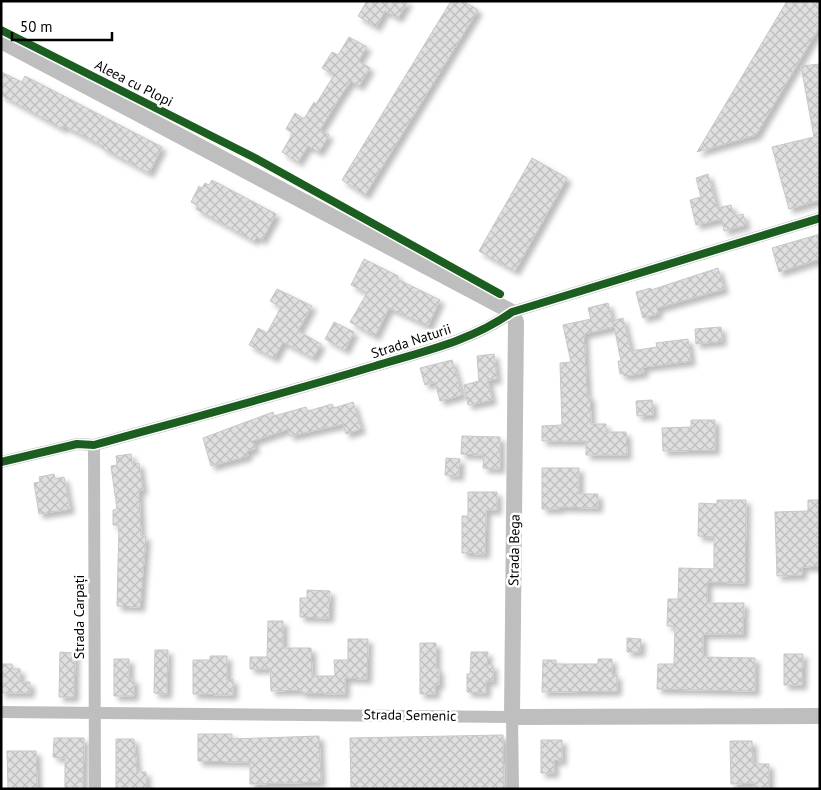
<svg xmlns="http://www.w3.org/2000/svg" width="821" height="790" font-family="'PT Sans',sans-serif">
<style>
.building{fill:url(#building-cross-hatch);stroke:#c7c7c7;filter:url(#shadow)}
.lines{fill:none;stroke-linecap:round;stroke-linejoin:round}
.minor{stroke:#bebebe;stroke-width:12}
.tertiary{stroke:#bebebe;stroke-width:16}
.cycleway-casing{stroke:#fff;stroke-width:11}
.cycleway{stroke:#1b5e20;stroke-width:8}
.labels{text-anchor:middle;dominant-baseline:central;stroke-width:5;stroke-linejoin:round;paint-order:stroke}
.street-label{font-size:14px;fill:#000;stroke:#fff}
</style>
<defs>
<pattern id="building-cross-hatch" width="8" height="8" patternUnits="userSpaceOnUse" patternTransform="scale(1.25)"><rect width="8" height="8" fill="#dfdfdf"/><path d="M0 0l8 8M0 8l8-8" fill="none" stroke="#bebebe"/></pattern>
<filter id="shadow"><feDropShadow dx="4.5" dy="4.5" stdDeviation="2.5" flood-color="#0004"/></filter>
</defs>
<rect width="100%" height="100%" fill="#fff"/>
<!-- building -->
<path class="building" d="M367,1H408L398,18L385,11L376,27L358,16Z
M451,1H463L478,10L365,195L342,180Z
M787,1H820V26L756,135L697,152Z
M349,37L367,47L358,61L370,68L359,86L351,81L340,97L320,130L329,135L319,152L308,146L298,162L282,152L293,133L286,129L295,113L304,119L314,102L316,104L334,75L322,68L332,52L338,55Z
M820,64V200L789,209L772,147L814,137L801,66Z
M1,72L22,82L25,76L162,147L149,173L102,148L103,146L64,126L63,129L1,95Z
M532,158L567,178L515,271L479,251Z
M708,174L717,208L731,205L734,216L743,214L746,225L724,231L722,219L696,225L690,200L701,197L696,178Z
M212,180L276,214L262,240L257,237L254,241L196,209L198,206L191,202L199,186L202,188L205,183L209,185Z
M820,234V259L779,272L772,248Z
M364,259L398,276L397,279L440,300L428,326L389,308L375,336L350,322L367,293L351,285Z
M718,268L724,289L657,308L658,314L643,318L636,292L651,288V290Z
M277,289L312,306L298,331L321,344L313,358L283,342L274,358L249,345L258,328L267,333L281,307L270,301Z
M608,303L614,327L584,334L587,396H590L591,424H606V432H626L627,455H586V441H542V426L562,425L560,363L571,362L563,325L591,319L588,308Z
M623,318L631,351L657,347L656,343L688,339L691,361L643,367L644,373L624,376V373L620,374L618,361H621L613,321Z
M334,322L354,332L345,350L325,339Z
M721,327L722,341L696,344L695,329Z
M494,354L497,379L488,380L492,400L468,405L464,385L479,381L477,356Z
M452,360L462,395L440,401L435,382L425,385L420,368Z
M652,400L653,415L637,416L636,401Z
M353,402L361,429L346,434L343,424L290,436L288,429L253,441L255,449L247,451L248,456L211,466L203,438L273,412L274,416L306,407L308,411L332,404L334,408Z
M691,420H715V450L663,451L662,428L691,427Z
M462,436L500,437V469L483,468L484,455L461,454Z
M131,454L132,464L139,463L143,490H139L141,536H146L140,607L117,606L119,525H113V510L117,509L111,466L117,465L116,456Z
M446,458L460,459L459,476L445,475Z
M542,468H579V494H598V508L559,507V509H542Z
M54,474L55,479L64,477L70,509L39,514L34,483L40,482L39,477Z
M468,492H497V510H486L485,554L462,553V516H468Z
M717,500H746L745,583L707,582V603H744L743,634H703V657L755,658V691L657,689L658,664H674L675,626H667L668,599H678L679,568L714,569V537L698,536L699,503L717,504Z
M808,500H820V566L802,567V575L777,576L775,512L808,511Z
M307,590L330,591L329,618L300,617V598H307Z
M268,621H283V648H311L312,676H335L334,660H348V639H368L367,679L345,678V694L301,693V690L271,691L270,669H250V657H267Z
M627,638L641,639L640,652H627Z
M420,643H436V669H439V685H435V694H420Z
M155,650H168L167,694L154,693Z
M60,652L75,653L74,697H59Z
M471,652H488L487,665H493V681H486V693L467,692V674H470Z
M784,654H803L802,685H784Z
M210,656H227V680L233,679V695L193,694V660H210Z
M114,659H129V679H134V696H114Z
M598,659H612V675H617V691L542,692L543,660H556V664H598Z
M1,664H12L13,669H20V682H30V693H1Z
M198,734H232V739L319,736L321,782L250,784V762L198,761Z
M503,735L504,789H351L350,738Z
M54,738H84L83,789H65V758L53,757Z
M116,739H134L137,772H146V789H116Z
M541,740H562V761L554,760V773H541Z
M730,741H752L753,764H769V789H756V783L731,784Z
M7,751H36L37,789H8Z"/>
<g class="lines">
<!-- minor -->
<path class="minor" d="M94,445L95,789
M1,462L77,444L94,445C188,419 282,394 375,366C421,352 472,341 512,312L820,218
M1,712L512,717L513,789"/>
<!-- tertiary -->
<path class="tertiary" d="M1,41L512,312L516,322L512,717L820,716"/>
<!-- cycleway casing -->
<g class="cycleway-casing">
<path id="cycleway" d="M1,30L255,158L500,294
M1,462L77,444L94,445C188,419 282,394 375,366C421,352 472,341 512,312L820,218"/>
</g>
<!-- cycleway -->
<use href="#cycleway" class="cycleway"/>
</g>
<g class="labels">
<!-- street labels -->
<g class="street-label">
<text transform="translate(134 83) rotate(27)">Aleea cu Plopi</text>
<text transform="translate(411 341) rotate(-18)">Strada Naturii</text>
<text transform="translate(514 550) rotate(-89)">Strada Bega</text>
<text transform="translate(79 617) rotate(-90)">Strada Carpați</text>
<text transform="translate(410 715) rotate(1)">Strada Semenic</text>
</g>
</g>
<!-- border -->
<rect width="821" height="790" fill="none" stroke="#000000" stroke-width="5"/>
<!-- scale -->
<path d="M12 32v8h100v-8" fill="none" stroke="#000000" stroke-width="2.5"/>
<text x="20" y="32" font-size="15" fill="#000000" stroke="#ffffff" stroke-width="4" paint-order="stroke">50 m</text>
</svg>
